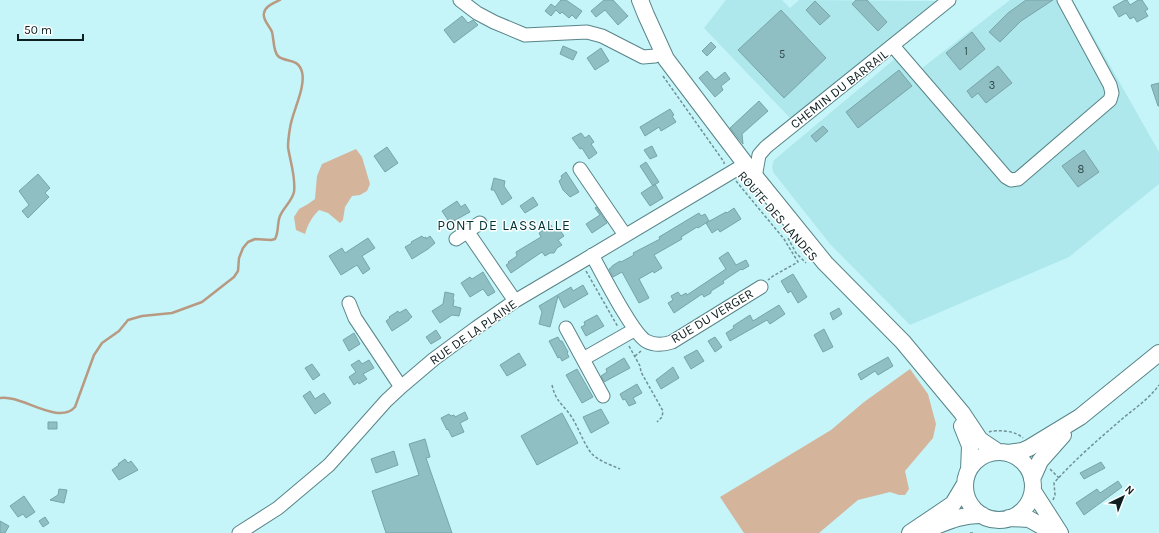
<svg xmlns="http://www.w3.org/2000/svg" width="1159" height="533" font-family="Karla,sans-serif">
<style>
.built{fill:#aee8ed}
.forest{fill:#d5b49c}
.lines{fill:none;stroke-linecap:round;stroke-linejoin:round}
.stream{stroke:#b89981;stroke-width:2.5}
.building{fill:#8fbfc3;stroke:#77a5a9}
.minor-casing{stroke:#588488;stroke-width:15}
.major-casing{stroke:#588488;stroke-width:18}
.path{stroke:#6f9194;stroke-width:1.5;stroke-dasharray:3 2;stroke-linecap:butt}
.minor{stroke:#fff;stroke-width:13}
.major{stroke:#fff;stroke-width:16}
.labels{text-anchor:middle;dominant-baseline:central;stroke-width:3;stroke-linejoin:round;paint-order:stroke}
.number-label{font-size:11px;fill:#2e474a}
.street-label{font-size:13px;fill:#0d1f21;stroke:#fff}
.neighbourhood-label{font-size:14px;letter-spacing:1px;fill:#013337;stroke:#fff}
</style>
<rect width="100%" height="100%" fill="#c5f5f9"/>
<!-- built -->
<path class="built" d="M726,0H782L790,8L799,0L939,1L792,120L704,28Z
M1010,0H1073L1159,152V184L1069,257L910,325L830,244L773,172L772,166L774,160L897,57L913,75Z"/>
<!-- forest -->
<path class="forest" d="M356,149L362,157L370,184L367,191L360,195L352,196L345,207L343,220L340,223L328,213L319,210C312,217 308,224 305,234L296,230L294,217L299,209L308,204L315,199L317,176L322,164Z
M910,369L928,394L936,424L933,438L905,471L909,489L905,495H899L890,492L858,500L819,533H744L720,497L831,430L864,402Z"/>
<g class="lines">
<!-- stream -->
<path class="stream" d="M0,398C21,394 58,426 75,407L94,355L102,343L119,331L128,320L142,316L172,313L202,302L234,277L238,271L239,258L243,248L248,242L255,239L271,240L275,239C279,232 277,223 280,216C284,207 292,201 294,192C296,177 290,161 288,147C288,141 289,134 290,128C292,112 306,88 302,72C298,57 285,63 278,56C273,51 274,39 272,32C270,26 262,20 264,13C265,6 274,3 280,0"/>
</g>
<!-- building -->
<path class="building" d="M561,0H566L582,11L576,19L572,15L569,18L562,12L560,14L556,10L551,16L545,11L551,4L555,7Z
M604,0H613L628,16L618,25L605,10L596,17L591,11Z
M856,0H867L887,22L878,31L852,4Z
M1026,0H1053L1021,21L1000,42L989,32L1008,13Z
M1125,0H1127L1130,5L1138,0H1142L1148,9L1145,11L1148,16L1137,22L1134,17L1130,19L1126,13L1119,17L1113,7Z
M815,1L830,16L820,25L806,10Z
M781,10L826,58L784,98L738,50Z
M462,16L468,23L473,20L478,25L454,43L444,30Z
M972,32L985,49L960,70L946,53Z
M711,42L716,47L707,56L702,51Z
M563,46L577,52L573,60L560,54Z
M601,48L609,61L595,70L587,58Z
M998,66L1012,83L986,103L978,93L972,98L967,91Z
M899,70L912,86L858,128L846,112Z
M707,71L715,80L725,72L730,79L721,86L723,90L715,97L699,78Z
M1159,83V106H1158L1151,85Z
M759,101L768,111L742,134L743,144L730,128Z
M670,109L674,115L672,116L676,122L661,131L659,127L645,136L640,127Z
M823,126L828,131L816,142L811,136Z
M581,133L585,138L589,135L594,142L591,144L597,153L589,159L582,148L580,149L572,138Z
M652,146L657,156L650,159L644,150Z
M387,147L398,163L385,172L374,156Z
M1084,150L1099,172L1078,187L1062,166Z
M646,162L659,182L653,186L640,166Z
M566,172L579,192L570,197L563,190L559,181L562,178L561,176Z
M38,174L50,188L45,193L49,197L28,218L22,211L29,205L19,191Z
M494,178L505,181L504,186L512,198L502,205L494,190H491Z
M655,184L663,198L650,206L641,193Z
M533,197L538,205L525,213L520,206Z
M457,201L461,207L465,204L470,212L450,223L442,211Z
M596,207L607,223L592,233L586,224L600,215L595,208Z
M734,208L741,219L720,232L718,229L712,233L706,223L726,212L727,213Z
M699,213L701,216L705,214L709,221L698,228L697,227L681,237L682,239L654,255L662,268L654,273L653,271L639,279L649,298L639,303L622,272L613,277L609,269L612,267V266L620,261L621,262L634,255L633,253L660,239L659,237Z
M551,225L553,229L557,226L564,236L558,240L562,245L557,248L554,253H550L545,256L542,252L511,273L506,265L509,263L508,262L517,256L516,252L541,237L539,233Z
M422,236L424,238L426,237V239L430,236L435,243L428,249L412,259L405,247L412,243L411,242Z
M368,238L375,248L362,256L370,269L363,274L357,265L341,275L329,256L342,248L345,253Z
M728,252L736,265L746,260L749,266L742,270L741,269L723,281L724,283L711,291V293L704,297L702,294L674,313L668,303L673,300L671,296L678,292L681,296L686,293L687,295L726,269L719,258Z
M483,272L495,292L488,296L483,289L470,297L461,283L470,277L472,279Z
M793,274L807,297L798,303L791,291L788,293L781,281Z
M583,285L588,294L564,308L558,296L550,327L539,324L542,312L539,306L571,287L573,291Z
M445,292L454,294L453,299L454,300L453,306L461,308L459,316L452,315L440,323L432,311L443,304Z
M779,305L785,314L770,324L767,320L730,341L726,333L734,328L733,326L750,315L753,321Z
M839,308L842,314L833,320L830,313Z
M406,309L412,317L409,319V320L392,331L386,321L390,318L389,317L398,311L399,313Z
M597,315L604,326L586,336L581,327L585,325L584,322Z
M824,329L833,347L823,352L814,335Z
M436,330L441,338L431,344L426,337Z
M354,333L360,344L349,351L343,340Z
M558,337L560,341H562L568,352L567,353L569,357L562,361L560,357L558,358L549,341Z
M715,337L722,347L715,352L708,341Z
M697,350L704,361L691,369L684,357Z
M519,353L526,365L507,376L500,365Z
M888,357L893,366L878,375L875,371L861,380L858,374Z
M624,358L630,368L604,382L601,376L607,372L606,369Z
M359,360L362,364L369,360L374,368L363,374L367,379L359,384L358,382L354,385L349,377L356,372L351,365Z
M312,364L320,375L313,380L305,368Z
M673,367L679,378L661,389L656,380Z
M577,369L593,397L582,403L566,375Z
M637,384L642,393L633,398L636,403L629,406L625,399L623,400L620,394Z
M310,391L315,399L324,393L331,403L315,414L303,396Z
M601,409L609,423L591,433L583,417Z
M465,412L468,419L460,423L464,432L452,437L448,429L447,430L441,418L449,414L451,416L454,415L455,417Z
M562,413L578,443L537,465L521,436Z
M48,422H57V429H48Z
M425,439L430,457L426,458L452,533H386L372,491L419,475L409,444Z
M394,451L398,465L376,473L371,459Z
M125,459L128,463L131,461L138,470L119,480L112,470L119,465L118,464Z
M1101,462L1105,468L1084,479L1080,473Z
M1118,481L1122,487L1084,515L1076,503L1097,489L1100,493Z
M59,489L67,490L64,503L50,500L58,495Z
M24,496L35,512L26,518L23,514L18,517L10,506Z
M45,517L49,523L43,527L39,521Z
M0,521L9,526L5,533H0Z"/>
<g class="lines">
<!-- minor casing -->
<g class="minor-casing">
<path id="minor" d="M460,0L477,13L494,22L525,35L587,32L602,36L643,57L655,56L663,52
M893,46L1006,177L1011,180L1018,179L1110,100L1112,93L1110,85L1064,0
M580,169L625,235
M467,231L515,301
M456,239L480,223
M592,255C601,271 632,333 646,341C655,346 663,345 672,342L761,287
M349,303L355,318L401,387
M566,328L603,396
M583,359L634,330
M239,533L278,508L329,465L386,401L401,387L434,359L476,328L515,301L581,262L737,169L753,174L756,172L759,155L766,147L949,0"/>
</g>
<!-- major casing -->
<g class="major-casing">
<path id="major" d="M640,0L646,15L666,59L753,174L825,263L903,342L962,413L980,440L998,452
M962,426L970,446L969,470
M965 486a34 34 0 1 1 68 0a34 34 0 1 1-68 0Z
M1008,453L1022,451L1029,448L1080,417L1159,353
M1032,479L1040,461L1063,435
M1033,491L1060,533
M1009,518L1029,519L1054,533
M923,531C942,524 961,514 982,515
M910,533L953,504L965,484"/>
</g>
<!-- path -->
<path class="path" d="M663,76L724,162V164
M736,181L784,239L798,262L773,276L768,280
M788,238L796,253L806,263
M586,271L618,327
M629,346L640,366L641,372L663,411L662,417L657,422
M635,356L641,351
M552,385C556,402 562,403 571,416C579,428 583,443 592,454C599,461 611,465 620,469
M989,432C998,429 1016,431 1023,438
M1050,469L1059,478
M1053,500L1055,495L1054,483C1074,460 1099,439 1122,419C1135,408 1149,399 1159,385
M970,533H974"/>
<!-- minor -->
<use href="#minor" class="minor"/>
<!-- major -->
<use href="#major" class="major"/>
</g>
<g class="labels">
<!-- number labels -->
<g class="number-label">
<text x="966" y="51">1</text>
<text x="782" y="54">5</text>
<text x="992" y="85">3</text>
<text x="1081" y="169">8</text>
</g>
<!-- street labels -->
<g class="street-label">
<text transform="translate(839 89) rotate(-38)">CHEMIN DU BARRAIL</text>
<text transform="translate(778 216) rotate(49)">ROUTE DES LANDES</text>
<text transform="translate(712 316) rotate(-31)">RUE DU VERGER</text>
<text transform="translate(473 332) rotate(-35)">RUE DE LA PLAINE</text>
</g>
<!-- neighbourhood labels -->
<g class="neighbourhood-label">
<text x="504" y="225">PONT DE LASSALLE</text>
</g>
</g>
<!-- north arrow -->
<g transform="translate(1123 497) rotate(43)" stroke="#ffffff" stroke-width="3" paint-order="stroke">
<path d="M0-3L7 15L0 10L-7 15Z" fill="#0d1f21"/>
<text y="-6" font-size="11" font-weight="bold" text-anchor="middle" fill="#0d1f21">N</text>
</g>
<!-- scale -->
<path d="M18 34v6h65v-6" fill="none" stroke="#0d1f21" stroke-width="2"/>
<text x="24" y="34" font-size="12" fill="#0d1f21" stroke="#ffffff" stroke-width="3" paint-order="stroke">50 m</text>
</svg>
